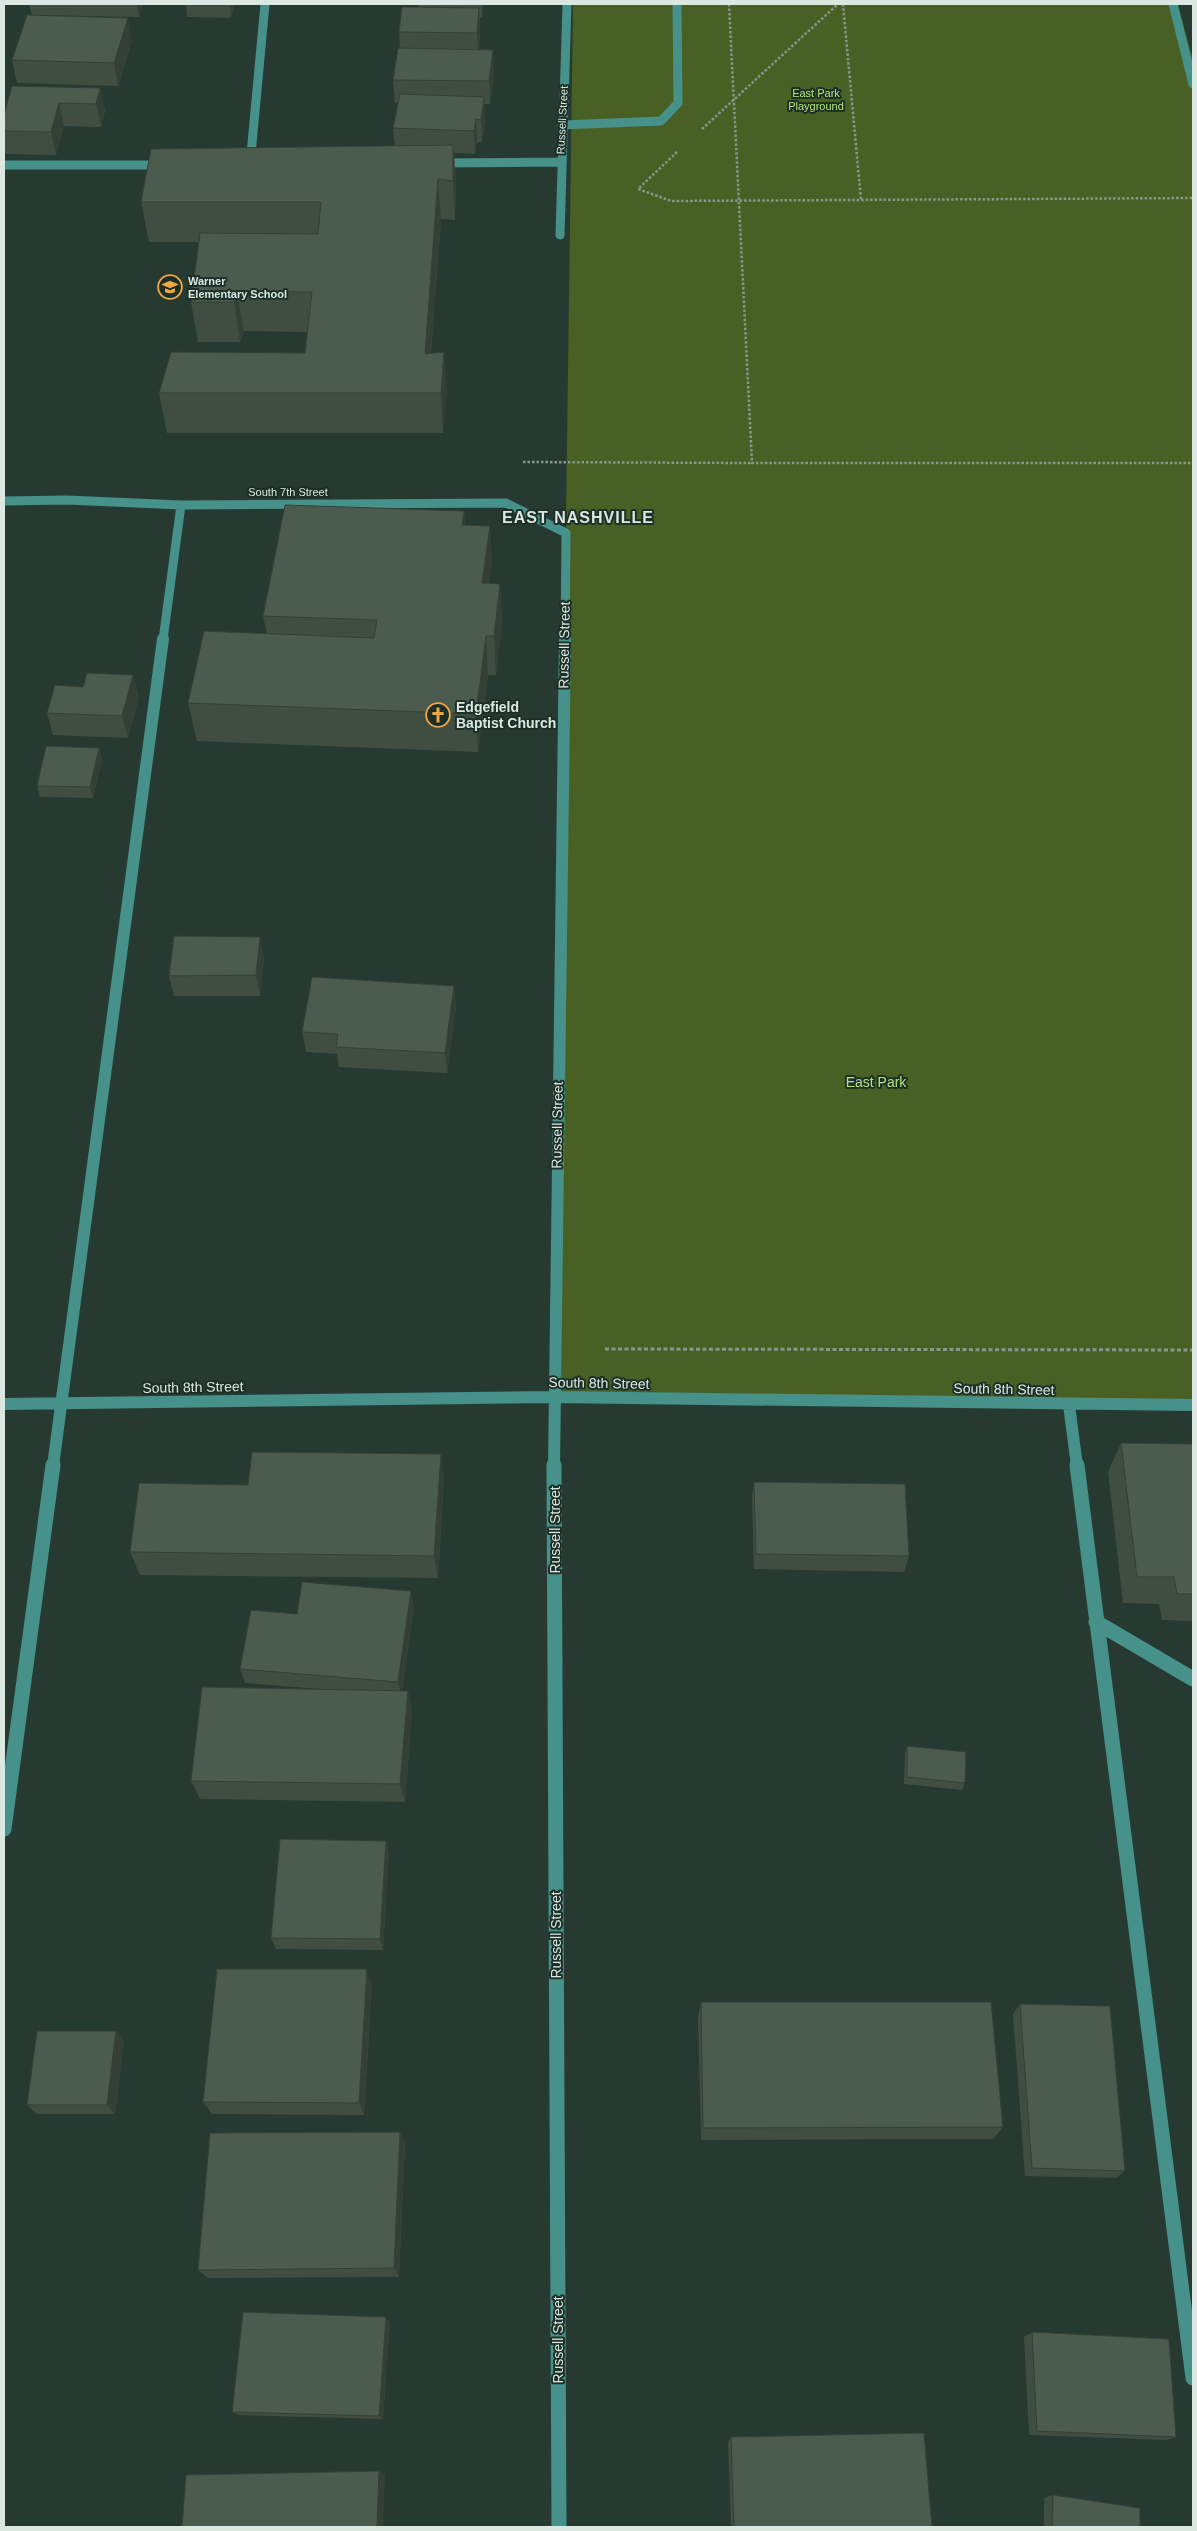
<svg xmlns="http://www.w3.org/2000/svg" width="1197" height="2531" font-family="Arial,sans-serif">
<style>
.green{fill:#486023}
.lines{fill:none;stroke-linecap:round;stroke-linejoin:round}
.path-far1{stroke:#879790;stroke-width:2.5;stroke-dasharray:2.5 2;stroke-linecap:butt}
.path{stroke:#879790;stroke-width:3;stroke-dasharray:4 2.5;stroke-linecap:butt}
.minor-far2{stroke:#46918a;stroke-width:9}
.minor-far1{stroke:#46918a;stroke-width:12}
.minor{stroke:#46918a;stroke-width:15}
.wall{fill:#404e42}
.shaded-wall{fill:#344036}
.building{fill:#4b5b4d;stroke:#344036}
.labels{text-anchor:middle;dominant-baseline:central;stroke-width:4;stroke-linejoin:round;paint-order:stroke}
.far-park-label{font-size:11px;fill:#b7e37d;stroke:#1c3028}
.far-street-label{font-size:11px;fill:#dbe7e1;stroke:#1c3028}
.far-poi-label{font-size:11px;font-weight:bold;fill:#dbe7e1;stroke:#1c3028;text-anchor:start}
.street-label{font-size:14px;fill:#dbe7e1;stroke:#1c3028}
.poi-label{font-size:14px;font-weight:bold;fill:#dbe7e1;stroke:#1c3028;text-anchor:start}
.park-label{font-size:14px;fill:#b7e37d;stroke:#1c3028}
.far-district-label{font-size:16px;font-weight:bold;letter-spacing:1px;fill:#dbe7e1;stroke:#1c3028}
</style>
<rect width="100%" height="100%" fill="#263a32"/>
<!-- green -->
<path class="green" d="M573,4H1178L1193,60V1402L554,1397Z"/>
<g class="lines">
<!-- path-far1 -->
<path class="path-far1" d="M729,4L752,463H1193
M843,4L861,200
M702,129L838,4
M677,152L638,189L671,201L1193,198
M523,462L752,463"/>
<!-- path -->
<path class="path" d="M605,1349L1193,1350"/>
<!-- minor-far2 -->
<path class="minor-far2" d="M1173,4L1193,84
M562,125L661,121L678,103L677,4
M439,163L560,162
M4,165H164
M250,165L265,4
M560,235L567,4
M4,501L67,500L181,505L506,503L566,533L565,640
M163,640L181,505"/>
<!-- minor-far1 -->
<path class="minor-far1" d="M4,1404L554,1397L1193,1405
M1069,1405L1077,1466
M53,1466L163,639
M554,1466L565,639"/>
<!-- minor -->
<path class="minor" d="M554,1465L559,2527
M1077,1465L1193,2378
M1096,1622L1193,1679
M4,1829L53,1465"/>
</g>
<!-- wall -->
<path class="wall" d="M29,4H143L139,17L32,15Z
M186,4H235L231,18L187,17Z
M418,4H484L482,17H480V31L479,49L493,50L494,72L490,104H484L485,120L482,142H477L475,154L454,153L456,185L455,220L441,219L431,353L447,392L443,433H167L159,393L305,353L308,332L244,331L240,342H198L191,302L199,242H149L141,202L395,146L393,128L398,103H395L393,80L400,48L399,32L419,7Z
M132,41L118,86L17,83L12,60Z
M100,88L105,111L101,127L64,126L56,155L4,154V115Z
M464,511L465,525L490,526L492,565L489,584H500L502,623L496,675H488L478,752L197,741L188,703L267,634L263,616Z
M133,675L139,697L128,738L53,735L47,713L83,687Z
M99,748L102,759L93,798L40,797L37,786Z
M264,957L260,996H174L169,976Z
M454,986L456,1006L447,1073L339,1067L337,1054L306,1052L302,1032Z
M1121,1443L1193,1444V1621L1162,1620L1159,1604L1123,1603L1108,1472Z
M441,1454L444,1478L438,1578L140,1575L130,1552L248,1485Z
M754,1482L909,1556L904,1572L754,1569L752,1498Z
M414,1606L402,1691H408L412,1711L405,1802L200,1799L191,1781L319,1689L245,1683L240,1669L297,1614Z
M907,1746L965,1783L962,1790L904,1784L905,1753Z
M386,1841L389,1853L383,1950L276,1949L271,1938Z
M372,1984L364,2115L212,2114L203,2102Z
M701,2002L1003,2127L993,2139L701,2140L698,2017Z
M1020,2004L1125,2171L1116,2178L1025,2176L1013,2014Z
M116,2031L124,2041L115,2114H37L27,2105Z
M400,2132L405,2144L399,2277L208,2278L198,2270Z
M386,2317L390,2322L383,2419L239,2415L232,2412Z
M1032,2332L1176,2437L1166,2440L1029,2435L1024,2337Z
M731,2437L932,2527H731L728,2442Z
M1053,2495L1140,2527H1044V2498Z"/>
<!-- shaded-wall -->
<path class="shaded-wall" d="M137,4H143L139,17Z
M230,4H235L231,18L230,6Z
M482,4H484L482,17Z
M479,8L480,31L478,56L477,33Z
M128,18L132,41L118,86L114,63Z
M493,50L494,72L490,104L489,81Z
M100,88L105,111L101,127L96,104Z
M484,97L485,120L482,142L481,120Z
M59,103L64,126L56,155L51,132Z
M476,119L477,142L475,154L474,131Z
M453,145L456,185L455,220L453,181Z
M438,179L441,219L428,393L425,354Z
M237,291L244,331L240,342L234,302Z
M444,352L447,392L443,433L441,393Z
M464,511L467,550L462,525Z
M490,526L492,565L484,622L482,583Z
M500,584L502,623L496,675L494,636Z
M486,636L488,675L478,752L476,714Z
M133,675L139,697L128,738L122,716Z
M99,748L102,759L93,798L90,787Z
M260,937L264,957L260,996L256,975Z
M454,986L456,1006L447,1073L445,1053Z
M441,1454L444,1478L438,1578L434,1556Z
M411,1591L414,1606L401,1696L398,1682Z
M408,1691L412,1711L405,1802L400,1784Z
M386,1841L389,1853L383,1950L380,1939Z
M367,1969L372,1984L364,2115L359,2103Z
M116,2031L124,2041L115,2114L107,2105Z
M400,2132L405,2144L399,2277L394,2268Z
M386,2317L390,2322L383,2419L379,2416Z
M379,2471L385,2475L383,2527H377Z"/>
<!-- building -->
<path class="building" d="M186,4H230V6L185,5Z
M402,7L479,8L477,33L399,32Z
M27,15L128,18L114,63L12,60Z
M398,48L493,50L489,81L393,80Z
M12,86L100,88L96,104L59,103L51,132L4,131V115Z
M400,94L484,97L481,120L476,119L474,131L393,128Z
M453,145V181L438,179L425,354L444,352L441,393H159L171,352L305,353L312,292L237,291L234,302H191L200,233L318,234L321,202H141L151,149Z
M285,505L464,511L462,525L490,526L482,583L500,584L494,636H486L476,714L188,703L204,631L374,638L377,620L263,616Z
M87,673L133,675L122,716L47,713L55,685L83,687Z
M46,746L99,748L90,787L37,786Z
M174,936L260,937L256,975L169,976Z
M312,977L454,986L445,1053L336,1047L338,1034L302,1032Z
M1121,1443L1193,1444V1594H1177L1174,1577H1137Z
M252,1452L441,1454L434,1556L130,1552L139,1483L248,1485Z
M754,1482L905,1484L909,1556L756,1554Z
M302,1582L411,1591L398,1682L240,1669L251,1610L297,1614Z
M202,1687L408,1691L400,1784L191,1781Z
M907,1746L966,1752L965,1783L907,1777Z
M280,1839L386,1841L380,1939L271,1938Z
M217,1969H367L359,2103L203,2102Z
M701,2002H991L1003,2127L703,2128Z
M1020,2004L1110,2006L1125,2171L1032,2168Z
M37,2031H116L107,2105H27Z
M400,2132L394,2268L198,2270L210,2133Z
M243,2312L386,2317L379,2416L232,2412Z
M1032,2332L1169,2339L1176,2437L1037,2431Z
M924,2433L932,2527H734L731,2437Z
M379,2471L377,2527H182L186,2475Z
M1053,2495L1140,2508V2527H1052Z"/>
<!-- icons -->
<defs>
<g id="school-ring" transform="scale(1.25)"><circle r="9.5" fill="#1c3028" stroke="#f2a542" stroke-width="1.5"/><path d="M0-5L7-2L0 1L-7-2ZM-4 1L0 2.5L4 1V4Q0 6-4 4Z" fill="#f2a542"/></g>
<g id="church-ring" transform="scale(1.25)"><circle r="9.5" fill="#1c3028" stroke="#f2a542" stroke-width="1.5"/><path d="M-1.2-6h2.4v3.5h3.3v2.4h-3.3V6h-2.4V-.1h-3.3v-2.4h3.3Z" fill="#f2a542"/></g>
</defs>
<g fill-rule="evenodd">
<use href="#school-ring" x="170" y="287"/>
<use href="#church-ring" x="438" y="715"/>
</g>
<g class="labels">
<!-- far-park labels -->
<g class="far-park-label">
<text x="816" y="93">East Park<tspan x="816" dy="13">Playground</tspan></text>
</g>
<!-- far-street labels -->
<g class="far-street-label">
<text transform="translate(562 120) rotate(-87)">Russell Street</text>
<text x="288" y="492">South 7th Street</text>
</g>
<!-- far-poi labels -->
<g class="far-poi-label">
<text x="188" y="281">Warner<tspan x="188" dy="13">Elementary School</tspan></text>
</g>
<!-- street labels -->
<g class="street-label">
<text transform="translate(564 645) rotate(-89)">Russell Street</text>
<text transform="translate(557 1125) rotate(-89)">Russell Street</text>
<text transform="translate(599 1383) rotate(1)">South 8th Street</text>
<text transform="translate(193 1387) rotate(-1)">South 8th Street</text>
<text transform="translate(1004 1389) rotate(1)">South 8th Street</text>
<text transform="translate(555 1530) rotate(-90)">Russell Street</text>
<text transform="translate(556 1935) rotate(-90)">Russell Street</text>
<text transform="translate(558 2340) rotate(-90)">Russell Street</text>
</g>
<!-- poi labels -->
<g class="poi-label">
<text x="456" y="707">Edgefield<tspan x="456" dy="16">Baptist Church</tspan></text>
</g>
<!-- park labels -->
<g class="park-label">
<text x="876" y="1082">East Park</text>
</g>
<!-- far-district labels -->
<g class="far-district-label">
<text x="578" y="517">EAST NASHVILLE</text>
</g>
</g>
<!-- border -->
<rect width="1197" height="2531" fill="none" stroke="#dbe7e1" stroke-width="10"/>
</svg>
